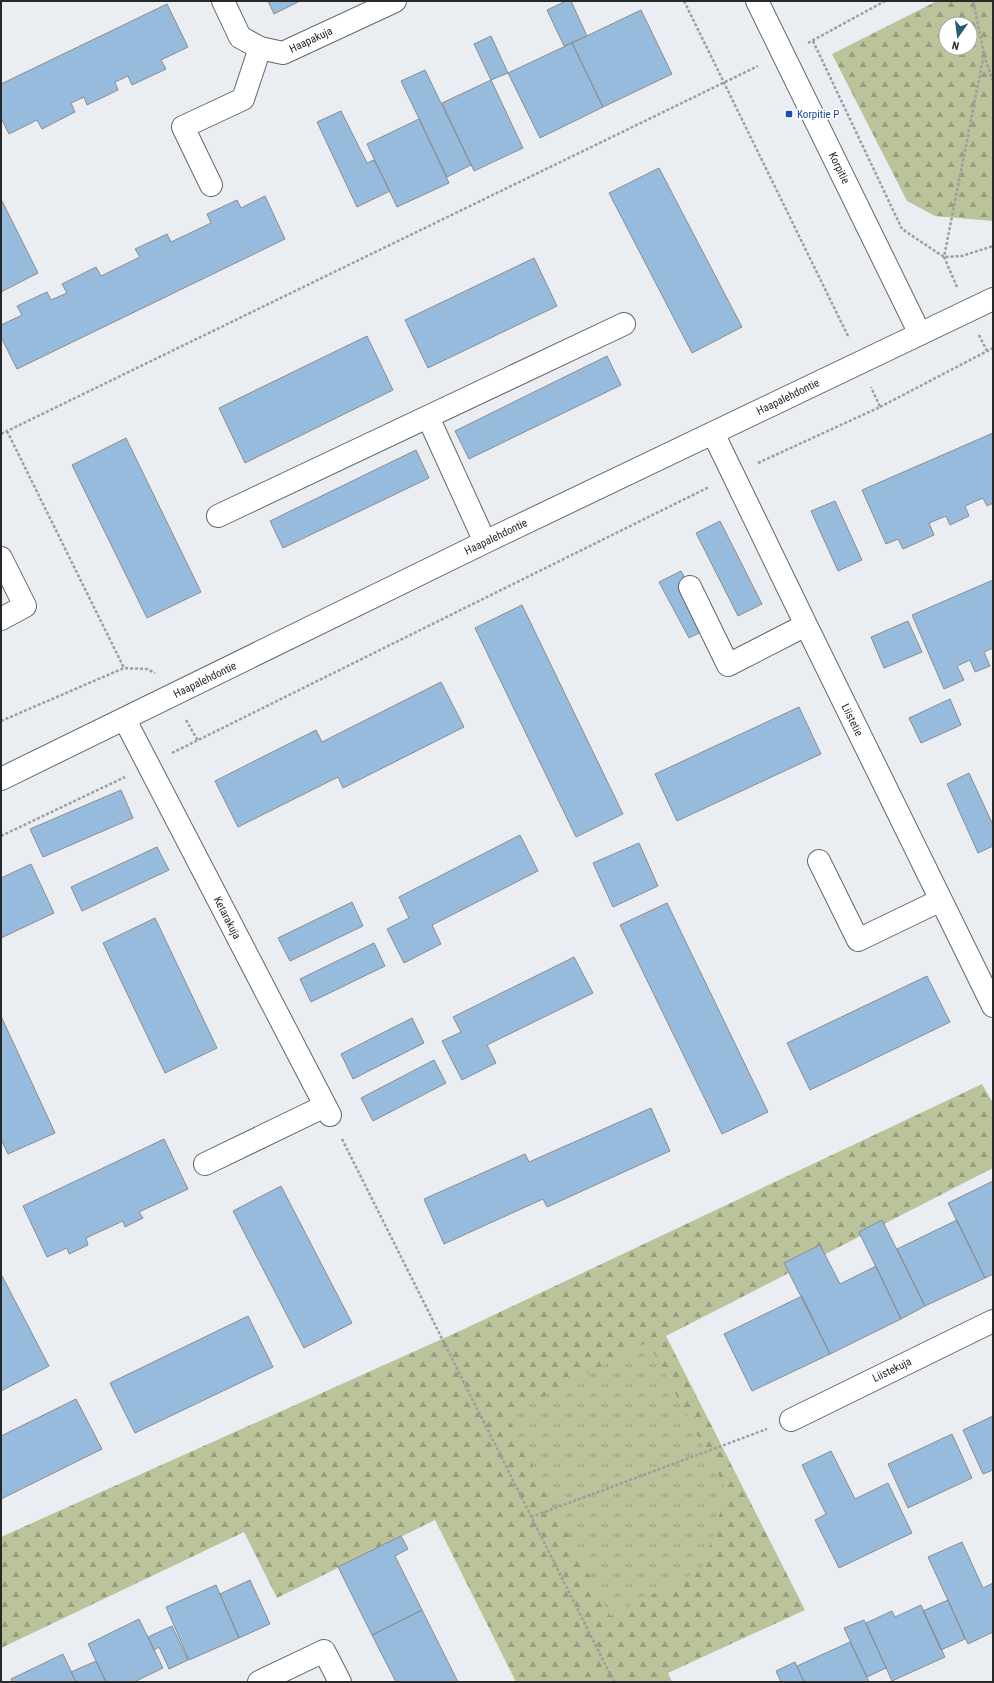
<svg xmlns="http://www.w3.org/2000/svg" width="994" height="1683" font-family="'Roboto Condensed',sans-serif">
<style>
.forest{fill:url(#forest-firs);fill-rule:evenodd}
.park{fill:url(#park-tufts)}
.building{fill:#97bbdc;stroke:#8a8d90}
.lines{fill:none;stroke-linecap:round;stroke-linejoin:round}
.minor-casing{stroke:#64676a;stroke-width:24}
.path{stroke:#9b9fa1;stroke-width:2.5;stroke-dasharray:3 2;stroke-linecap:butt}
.minor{stroke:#fff;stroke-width:22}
.transit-dot{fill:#1a4fb4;stroke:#fff;stroke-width:1.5}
.labels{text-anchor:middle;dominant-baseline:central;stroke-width:3.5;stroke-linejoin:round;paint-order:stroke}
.street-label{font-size:11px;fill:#262829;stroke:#fff}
.transit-label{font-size:11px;fill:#164399;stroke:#fff;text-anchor:start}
</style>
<defs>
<pattern id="forest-firs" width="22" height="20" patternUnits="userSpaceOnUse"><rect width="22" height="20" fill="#bac39a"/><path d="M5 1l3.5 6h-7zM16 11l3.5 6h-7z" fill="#979e7e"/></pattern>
<pattern id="park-tufts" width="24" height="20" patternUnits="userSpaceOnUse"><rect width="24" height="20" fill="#bac39a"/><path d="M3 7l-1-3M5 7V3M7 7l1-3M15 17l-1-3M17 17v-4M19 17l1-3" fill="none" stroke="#979e7e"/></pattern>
</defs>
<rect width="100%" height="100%" fill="#eaeef2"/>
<!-- forest -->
<path class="forest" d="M937,1H993V221L935,216L907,201L832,54ZM946,24H970V48H946Z
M982,1084L993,1103V1168L666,1336L805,1610L668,1673L672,1682H516L435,1520L277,1598L244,1532L1,1648V1537L462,1330Z"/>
<!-- park -->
<path class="park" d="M648,1342L727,1491L702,1569L610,1616L507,1415Z"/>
<!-- building -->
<path class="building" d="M268,1H300L274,14Z
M566,1H571L587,36L564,46L547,10Z
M167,4L188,47L161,60L166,69L132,85L128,76L115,82L118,90L87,105L84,97L71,103L75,112L42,129L37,120L9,134L1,118V84Z
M641,10L672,74L603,107L572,43Z
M491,36L508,73L491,80L474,44Z
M572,43L603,107L540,138L508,73Z
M425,70L471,165L447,177L401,81Z
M491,80L523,148L474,171L442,103Z
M341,111L367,163L374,160L390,191L357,207L317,122Z
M419,119L449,183L397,207L367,144Z
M659,168L742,327L692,353L609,193Z
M265,196L285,239L17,369L1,337V325L22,315L17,306L47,292L51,300L67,293L62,284L96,267L101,276L140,257L135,249L167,234L171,242L211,223L207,214L237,200L241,208Z
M1,199L38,273L1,292Z
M534,258L557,306L428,368L405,320Z
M367,336L393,390L245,463L219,408Z
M607,356L621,385L469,459L455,431Z
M993,433V503L987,506L983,498L965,506L969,516L950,525L946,516L929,523L934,535L903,549L898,539L886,544L862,490Z
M126,438L201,592L147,618L72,465Z
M416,450L429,478L283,548L270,521Z
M835,501L862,560L838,571L811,511Z
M720,521L762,604L738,616L696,533Z
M681,571L711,627L689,638L659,582Z
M993,580V648L984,652L990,666L975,672L970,660L957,666L964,680L944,689L912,615Z
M522,605L623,814L576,837L475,628Z
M908,621L922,652L884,668L871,637Z
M441,682L464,727L343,788L338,777L238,827L215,781L316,730L322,742Z
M950,699L961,725L921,743L909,718Z
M799,707L821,754L677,821L655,774Z
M969,773L993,825V846L978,853L947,784Z
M121,790L133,818L43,857L30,829Z
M520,835L538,871L432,925L441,944L404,963L387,929L409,918L399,897Z
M639,843L658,886L613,907L593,863Z
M157,847L169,870L82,911L71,887Z
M31,864L54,913L1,938V878Z
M352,902L363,926L290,961L278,938Z
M667,903L768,1112L722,1134L620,925Z
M155,918L217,1048L165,1073L103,943Z
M374,943L385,966L311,1002L300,979Z
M574,957L593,993L487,1045L496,1063L462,1080L442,1041L461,1032L453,1017Z
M927,976L950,1022L810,1090L787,1043Z
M1,1016L55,1133L8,1154L1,1139Z
M412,1018L424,1043L353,1079L341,1054Z
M434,1060L446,1083L373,1121L361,1098Z
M651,1108L670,1151L547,1207L543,1199L444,1244L424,1199L525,1154L529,1162Z
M164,1139L188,1189L139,1212L143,1218L125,1227L123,1221L86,1238L88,1245L69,1254L67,1248L47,1257L23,1206Z
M993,1181V1274L985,1278L948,1203Z
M281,1186L352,1323L304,1348L233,1211Z
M882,1220L925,1306L901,1319L859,1232Z
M957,1220L985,1278L925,1306L897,1249Z
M820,1245L840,1284L876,1266L901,1319L830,1354L784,1263Z
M1,1274L49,1366L1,1391Z
M802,1296L830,1354L752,1391L724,1334Z
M248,1316L273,1367L135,1433L110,1383Z
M76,1399L102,1449L1,1499V1436Z
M993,1416V1470L983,1474L963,1430Z
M952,1434L972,1478L908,1508L888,1464Z
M831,1451L855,1499L888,1483L912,1533L839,1568L815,1520L826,1514L802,1465Z
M401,1536L408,1549L395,1556L422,1610L372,1635L338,1567Z
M962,1542L983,1588L993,1583V1632L968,1644L928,1557Z
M250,1580L270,1624L239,1638L220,1594Z
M216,1585L239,1638L189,1660L166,1607Z
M948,1600L965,1639L941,1650L923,1611Z
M921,1605L945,1657L892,1681L866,1623L892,1611L895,1617Z
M422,1610L458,1682H396L372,1635Z
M139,1619L163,1668L134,1682H106L88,1644Z
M864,1620L886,1668L867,1677L844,1628Z
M172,1626L188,1660L169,1669L159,1647L154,1650L148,1637Z
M850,1642L869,1682H804L797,1666Z
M63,1654L76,1682H12L11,1679Z
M96,1661L106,1682H76L71,1672Z
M795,1662L804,1682H781L776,1671Z"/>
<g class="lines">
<!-- minor casing -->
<g class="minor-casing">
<path id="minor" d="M223,1L240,37L260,48L283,53L395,1
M757,1L920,334
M211,185L183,127L243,99L260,48
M428,417L485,542
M713,433L806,625L993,1006
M218,516L624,324
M1,558L25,606L1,619
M690,587L728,665L806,625
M125,720L330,1115
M1,779L485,542L993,299
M819,861L858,940L941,900
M205,1164L325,1106
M791,1420L993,1321
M259,1682L324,1651L340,1682"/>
</g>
<!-- path -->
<path class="path" d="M684,1L849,338
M813,41L902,229L944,257L962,256L993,246
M808,43L885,1
M984,55L993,81
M957,287L944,257L984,54L973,1
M979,335L987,351
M880,407L993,348
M7,431L124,668
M1,434L758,66
M758,463L880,407L871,387
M186,720L198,741
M1,721L124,668L147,669L155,673
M172,753L709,487
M1,836L125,777
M342,1139L614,1682
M531,1517L767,1429"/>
<!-- minor -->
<use href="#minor" class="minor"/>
</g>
<!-- markers -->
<rect class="transit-dot" x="785" y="110" width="8" height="8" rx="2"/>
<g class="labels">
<!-- street labels -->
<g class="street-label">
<text transform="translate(311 40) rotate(-25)">Haapakuja</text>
<text transform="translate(839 168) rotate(64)">Korpitie</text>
<text transform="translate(788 397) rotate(-26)">Haapalehdontie</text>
<text transform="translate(496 537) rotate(-26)">Haapalehdontie</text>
<text transform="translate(205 680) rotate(-26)">Haapalehdontie</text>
<text transform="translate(852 720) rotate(64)">Liistetie</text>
<text transform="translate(227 918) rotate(63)">Ketarakuja</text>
<text transform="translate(892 1370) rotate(-26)">Liistekuja</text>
</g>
<!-- transit labels -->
<g class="transit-label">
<text x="797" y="114">Korpitie P</text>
</g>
</g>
<!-- border -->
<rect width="994" height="1683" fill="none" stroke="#262829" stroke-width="4"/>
<!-- north arrow -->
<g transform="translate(958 36) rotate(194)"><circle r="19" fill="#ffffff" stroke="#a8a9a9"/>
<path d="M0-3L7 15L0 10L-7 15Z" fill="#215e75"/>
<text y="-6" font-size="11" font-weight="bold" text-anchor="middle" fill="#262829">N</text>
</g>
</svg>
